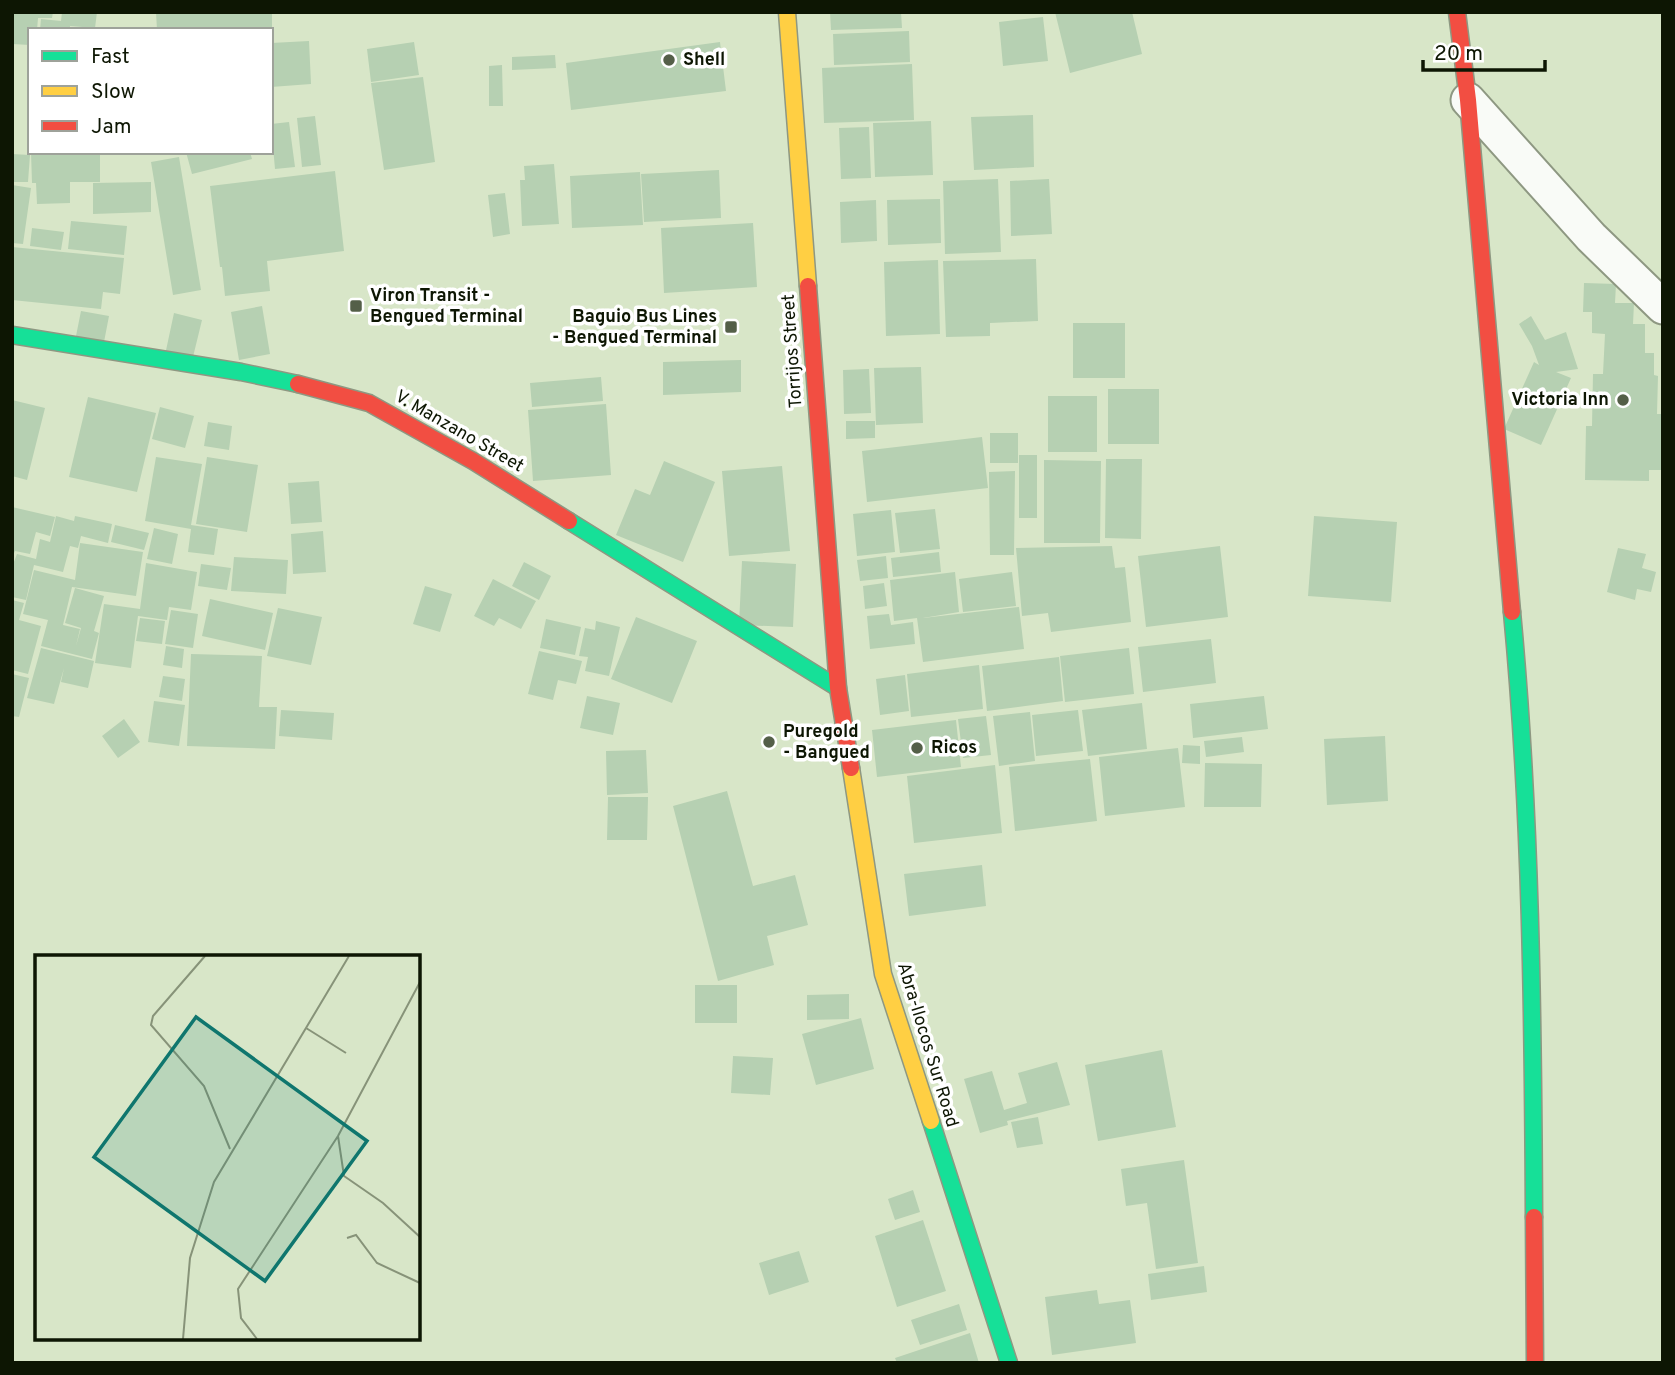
<svg xmlns="http://www.w3.org/2000/svg" width="1675" height="1375" font-family="Overpass,sans-serif">
<style>
.building{fill:#b6d0b2}
.lines{fill:none;stroke-linecap:round;stroke-linejoin:round}
.street-casing{stroke:#8e9882;stroke-width:37}
.fast-casing{stroke:#8e9882;stroke-width:19}
.slow-casing{stroke:#8e9882;stroke-width:19}
.jam-casing{stroke:#8e9882;stroke-width:19}
.street{stroke:#f9fbf7;stroke-width:33}
.fast{stroke:#16e098;stroke-width:16}
.slow{stroke:#ffcf43;stroke-width:16}
.jam{stroke:#f24e42;stroke-width:16}
.poi-dot{fill:#545f48;stroke:#fff;stroke-width:2.5}
.labels{text-anchor:middle;dominant-baseline:central;stroke-width:7;stroke-linejoin:round;paint-order:stroke}
.poi-label{font-size:18px;font-weight:bold;fill:#0d1603;stroke:#fff;text-anchor:start}
.street-label{font-size:18px;fill:#0d1603;stroke:#fff}
.inset-road{fill:none;stroke:#879379;stroke-width:2}
.view{fill:#0f766e;fill-opacity:0.15;stroke:#0f766e;stroke-width:3.5}
.inset-edge{fill:none;stroke:#0d1603;stroke-width:3.5}
</style>
<rect width="100%" height="100%" fill="#d8e6c8"/>
<!-- building -->
<path class="building" d="M12,12H53L52,18H38L37,30H30V45L12,44Z
M62,12H97L95,28L70,26V30H40L41,19L61,21Z
M156,12H272V30H157Z
M830,12H901L902,28L831,30Z
M1055,12H1132L1142,54L1070,73Z
M1043,17L1048,61L1003,66L999,22Z
M909,31L910,62L834,65L833,34Z
M309,41L311,84L271,87V43Z
M414,42L419,75L371,82L367,49Z
M720,42L726,91L571,110L566,63Z
M555,55L556,68L512,70V57Z
M912,64L914,120L824,123L822,68Z
M502,65L503,106H489V66Z
M423,77L435,162L384,170L371,83Z
M1033,115L1034,167L974,170L971,117Z
M315,116L321,165L302,167L297,118Z
M931,121L933,175L875,177L873,123Z
M289,122L295,167L275,169L271,124Z
M869,127L871,178L841,179L839,128Z
M31,152H100V182H70V203L37,204L36,183H32Z
M186,152H250L252,159L192,174Z
M12,154L30,155L28,182H12Z
M179,157L201,290L173,295L151,162Z
M554,164L559,224L522,226L520,180H525L524,166Z
M719,170L721,218L644,222L641,174Z
M335,171L344,251L267,261L270,291L225,296L222,267H220L210,186Z
M640,172L643,225L572,228L570,176Z
M998,179L1001,252L945,254L943,181Z
M1049,179L1052,234L1011,236L1010,181Z
M151,182V212L93,214V183Z
M12,185L31,188L23,244L12,243Z
M505,193L510,234L493,237L488,195Z
M940,199L941,243L888,245L887,200Z
M876,200L877,241L841,243L840,202Z
M71,221L127,226L124,255L68,249Z
M753,223L757,287L664,293L661,228Z
M32,228L64,232L61,250L30,246Z
M12,247L124,258L120,294L103,292L101,309L12,300Z
M1036,259L1038,321L990,323V336L946,337L943,261Z
M938,260L940,334L886,336L884,262Z
M1584,283L1616,284L1615,303H1634L1633,324H1645V353H1654V375L1658,376L1657,414H1663V470H1649V481L1585,480L1586,426H1592L1593,374H1603L1605,334L1592,333V312H1583Z
M262,306L270,354L239,360L231,312Z
M81,311L109,316L104,342L76,336Z
M174,313L202,320L192,361L165,355Z
M1531,316L1545,340L1566,332L1578,369L1556,372L1571,378L1541,445L1504,429L1534,362L1539,365L1532,346L1519,324Z
M1073,323H1125V378H1073Z
M741,360V392L663,395V362Z
M921,367L923,423L876,425L874,368Z
M869,369L871,413L844,414L843,370Z
M601,377L603,401L532,407L530,383Z
M1108,389H1159V444H1108Z
M1048,396H1097V452H1048Z
M88,397L156,413L137,492L69,477Z
M12,400L45,408L27,480L12,476Z
M606,404L611,475L533,481L528,410Z
M160,407L194,416L185,448L152,439Z
M846,421H875V438L846,439Z
M208,422L232,426L229,450L204,446Z
M990,433H1018V463H990Z
M982,437L988,488L867,502L862,451Z
M1019,455H1037V518H1019Z
M156,457L202,464L191,525L218,529L214,555L188,552L191,529L145,521Z
M207,457L258,465L247,532L196,524Z
M1106,459H1142L1141,539L1105,538Z
M1044,460L1101,461L1100,543H1044Z
M664,461L715,482L683,562L616,535L635,489L650,495Z
M782,466L790,551L729,556L722,471Z
M1015,471L1014,555H990L989,472Z
M319,481L322,522L291,524L288,483Z
M12,507L55,517L50,536L36,532L30,554L15,551L12,557Z
M935,509L940,549L900,553L895,513Z
M891,510L895,552L857,556L853,514Z
M56,516L74,521L75,516L112,524L108,543L81,536L78,548L70,546L63,572L34,565L26,600L12,597V567L17,554L36,559L40,539L50,542Z
M1314,516L1397,522L1391,602L1308,596Z
M115,525L149,533L144,550L111,542Z
M154,528L178,534L172,564L147,559Z
M323,531L326,572L293,574L291,534Z
M80,543L143,552L136,596L72,587L63,625L80,629L76,646L81,628L65,623L75,588L104,596L94,631L99,633L92,659L41,646L48,620L23,614L34,570L75,580Z
M1112,546L1115,568L1125,567L1131,622L1051,632L1048,613L1022,616L1016,548Z
M1220,546L1228,617L1146,627L1138,556Z
M1618,548L1646,554L1642,568L1656,572L1651,592L1637,589L1635,600L1607,592Z
M939,552L941,572L893,577L891,558Z
M886,556L888,578L860,581L857,560Z
M234,557L288,560L286,594L231,591Z
M742,561L796,564L793,627L739,625Z
M524,562L551,576L539,600L512,586Z
M146,563L197,572L191,610L169,607L167,620L138,616L131,668L95,663L104,604L140,609Z
M201,564L231,568L227,590L198,586Z
M955,572L959,612L923,618L1019,607L1024,649L923,662L917,618L894,621L890,580Z
M1012,572L1016,606L963,612L959,579Z
M493,579L536,601L521,629L499,618L494,626L474,616Z
M884,583L887,606L865,609L863,586Z
M425,586L452,594L440,632L413,624Z
M210,599L273,613L265,650L202,636Z
M12,600L24,603L19,620L41,626L28,674L12,670Z
M278,608L322,617L311,665L267,656Z
M171,610L198,614L193,648L165,644Z
M889,614L891,625L913,622L915,644L870,649L867,616Z
M636,617L697,641L672,703L611,679Z
M140,618L165,621L162,644L136,641Z
M546,619L581,627L575,655L540,648Z
M596,621L620,627L609,676L585,671L588,657L579,656L585,628L595,630Z
M1211,639L1216,683L1143,692L1138,647Z
M166,646L184,649L182,668L163,665Z
M41,648L94,661L88,688L61,682L64,668L54,704L27,698Z
M1129,648L1134,694L1065,702L1060,656Z
M539,651L582,661L576,684L558,680L553,700L528,694Z
M191,654L262,656L259,707H277L275,749L187,746Z
M1059,657L1063,701L987,711L982,666Z
M979,665L983,709L911,717L907,674Z
M12,674L29,678L19,717L12,716Z
M905,675L909,711L880,715L876,679Z
M163,676L185,679L182,701L159,697Z
M587,696L620,703L613,735L580,728Z
M1264,696L1268,729L1193,738L1190,704Z
M154,701L185,705L179,746L148,742Z
M1142,703L1147,749L1088,756L1082,710Z
M281,710L334,713L332,740L279,736Z
M1078,710L1083,751L1036,756L1032,715Z
M1030,712L1035,761L999,766L993,716Z
M986,716L991,755L963,758L958,719Z
M124,719L140,742L118,758L102,736Z
M956,720L961,767L877,777L872,730Z
M1385,736L1388,801L1327,805L1324,739Z
M1242,737L1244,752L1206,757L1204,741Z
M1183,745L1200,746V764L1182,763Z
M1178,748L1185,807L1105,816L1099,757Z
M646,750L648,793L607,795L606,751Z
M1090,759L1097,821L1015,831L1009,767Z
M1205,763L1262,764L1261,807H1204Z
M995,765L1002,833L914,843L907,776Z
M727,791L753,886L795,875L808,925L767,936L774,965L718,981L673,806Z
M608,797H648L647,840H607Z
M982,865L986,906L909,916L904,874Z
M695,985H737V1023H695Z
M849,994V1019L807,1020V995Z
M861,1018L874,1069L816,1085L802,1034Z
M1162,1050L1176,1127L1098,1141L1085,1065Z
M733,1056L773,1058L770,1095L731,1093Z
M1057,1062L1070,1105L1007,1121L1008,1125L980,1133L964,1079L992,1071L1004,1110L1027,1103L1018,1073Z
M1038,1117L1043,1144L1017,1148L1011,1122Z
M1184,1160L1198,1263L1156,1269L1147,1203L1126,1206L1121,1169Z
M913,1190L920,1212L895,1220L888,1199Z
M923,1220L946,1291L897,1307L875,1236Z
M799,1251L809,1282L769,1295L759,1263Z
M1204,1266L1207,1292L1151,1300L1148,1274Z
M1097,1290L1099,1304L1130,1300L1136,1343L1052,1355L1045,1297Z
M959,1304L967,1330L920,1345L911,1320Z
M970,1333L979,1363H897L895,1358Z"/>
<g class="lines">
<!-- street casing -->
<g class="street-casing">
<path id="street" d="M1468,100L1591,237L1663,307"/>
</g>
<!-- fast casing -->
<g class="fast-casing">
<path id="fast" d="M12,335L241,372L298,384
M569,521L838,688
M1512,612C1531,813 1533,1015 1534,1217
M931,1121L1009,1363"/>
</g>
<!-- slow casing -->
<g class="slow-casing">
<path id="slow" d="M787,12L808,286
M851,768L883,974L931,1121"/>
</g>
<!-- jam casing -->
<g class="jam-casing">
<path id="jam" d="M1457,12L1468,100L1512,612
M808,286L838,688L851,768
M298,384L369,403L473,461L569,521
M1534,1217L1535,1363"/>
</g>
<!-- street -->
<use href="#street" class="street"/>
<!-- fast -->
<use href="#fast" class="fast"/>
<!-- slow -->
<use href="#slow" class="slow"/>
<!-- jam -->
<use href="#jam" class="jam"/>
</g>
<!-- markers -->
<g class="poi-dot">
<circle cx="669" cy="60" r="7"/>
<rect x="349" y="299" width="14" height="14" rx="3.5"/>
<rect x="724" y="320" width="14" height="14" rx="3.5"/>
<circle cx="1623" cy="400" r="7"/>
<circle cx="769" cy="742" r="7"/>
<circle cx="917" cy="748" r="7"/>
</g>
<g class="labels">
<!-- poi labels -->
<g class="poi-label">
<text x="683" y="60">Shell</text>
<text x="370" y="296">Viron Transit -<tspan x="370" dy="21">Bengued Terminal</tspan></text>
<text x="717" y="317" text-anchor="end">Baguio Bus Lines<tspan x="717" dy="21">- Bengued Terminal</tspan></text>
<text x="1609" y="400" text-anchor="end">Victoria Inn</text>
<text x="783" y="732">Puregold<tspan x="783" dy="21">- Bangued</tspan></text>
<text x="931" y="748">Ricos</text>
</g>
<!-- street labels -->
<g class="street-label">
<text transform="translate(793 351) rotate(-94)">Torrijos Street</text>
<text transform="translate(459 432) rotate(30)">V. Manzano Street</text>
<text transform="translate(927 1045) rotate(73)">Abra-Ilocos Sur Road</text>
</g>
</g>
<!-- overview -->
<g transform="translate(35 955)">
<rect width="385" height="385" fill="#d8e6c8"/>
<path class="inset-road" d="M170,1L118,61L116,70L169,131L195,194M271,73L311,98M303,181L309,221L348,248L385,282M312,283L321,280L342,308L385,328M148,384L155,303L179,227L314,1M222,384L206,363L203,334L303,181L385,27"/>
<path class="view" d="M161,62L332,186L230,326L59,202Z"/>
<rect width="385" height="385" class="inset-edge"/>
</g>
<!-- border -->
<rect width="1675" height="1375" fill="none" stroke="#0d1603" stroke-width="28"/>
<!-- legend -->
<rect x="28" y="28" width="245" height="126" fill="#ffffff" stroke="#9ea29a" stroke-width="2"/>
<rect x="42" y="51" width="35" height="10" fill="#16e098" stroke="#9ea29a" stroke-width="2"/>
<text x="91" y="63" font-size="21" fill="#0d1603">Fast</text>
<rect x="42" y="86" width="35" height="10" fill="#ffcf43" stroke="#9ea29a" stroke-width="2"/>
<text x="91" y="98" font-size="21" fill="#0d1603">Slow</text>
<rect x="42" y="121" width="35" height="10" fill="#f24e42" stroke="#9ea29a" stroke-width="2"/>
<text x="91" y="133" font-size="21" fill="#0d1603">Jam</text>
<!-- scale -->
<path d="M1423 60v10h122v-10" fill="none" stroke="#0d1603" stroke-width="3.5"/>
<text x="1434" y="60" font-size="21" fill="#0d1603" stroke="#ffffff" stroke-width="5" paint-order="stroke">20 m</text>
</svg>
